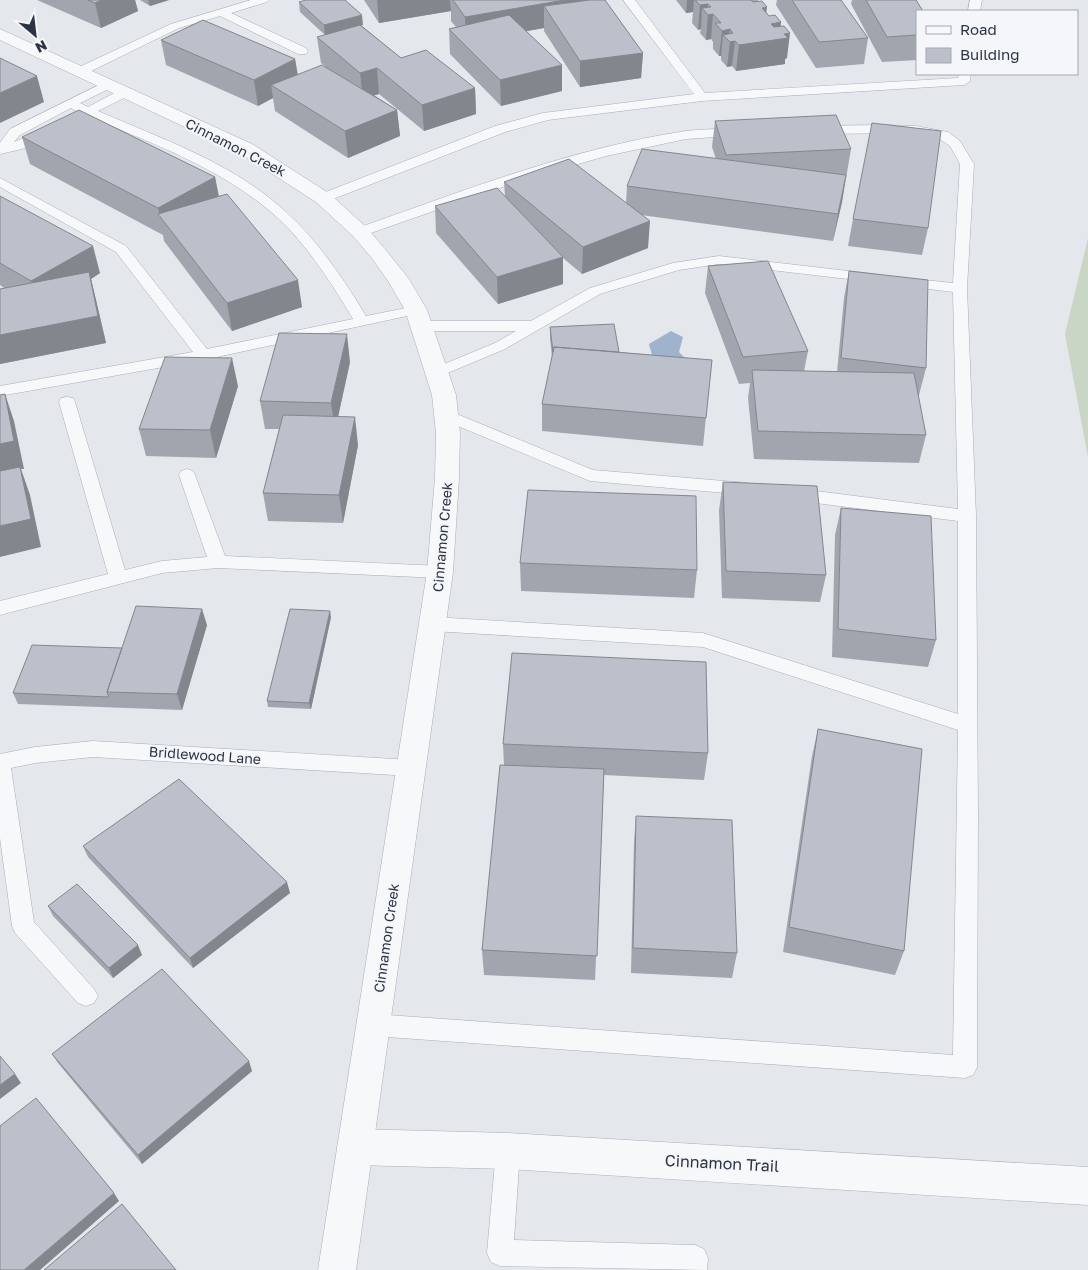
<svg xmlns="http://www.w3.org/2000/svg" width="1088" height="1270" font-family="'Golos Text',sans-serif">
<style>
.green{fill:#c9d6c5}
.water{fill:#9fb4cc}
.lines{fill:none;stroke-linecap:round;stroke-linejoin:round}
.service-casing{stroke:#a9aeb7;stroke-width:1}
.minor-casing{stroke:#a9aeb7;stroke-width:1}
.tertiary-casing{stroke:#a9aeb7;stroke-width:1}
.service{fill:#f7f8fa;fill-rule:evenodd}
.minor{fill:#f7f8fa;fill-rule:evenodd}
.tertiary{fill:#f7f8fa;fill-rule:evenodd}
.wall{fill:#a1a5ae}
.shaded-wall{fill:#83868d}
.building{fill:#bbc0ca;stroke:#83868d}
.labels{text-anchor:middle;dominant-baseline:central;stroke-width:4;stroke-linejoin:round;paint-order:stroke}
.street-label{font-size:14px;fill:#2b3445;stroke:#f4f6f9}
.near-street-label{font-size:16px;fill:#2b3445;stroke:#f4f6f9}
</style>
<rect width="100%" height="100%" fill="#e4e7ec"/>
<!-- green -->
<path class="green" d="M1088,238V457L1065,334Z"/>
<!-- water -->
<path class="water" d="M671,331L683,337L679,352L686,359L645,357L652,355L649,344Z"/>
<g class="lines">
<!-- service casing -->
<g class="service-casing">
<path id="service" d="M251,0H269L267,2L231,13L306,48L308,51L306,54H298L220,16L179,28L83,75H75L73,72L75,69L171,24Z
M623,0H635L705,93L958,78L959,74H971L970,81L964,85L702,101L548,120L505,132L328,201H318L316,198L318,195L495,126L543,113L694,94Z
M970,0H982L980,11H968Z
M107,81L113,85L111,88L80,103L88,107L120,90H128L130,93L128,96L98,111C162,139 233,163 285,211C318,241 343,278 366,316L416,306L421,307L423,310L421,313L203,360L0,396V386L193,352L116,252L0,187V178L126,246L207,349L353,319C334,287 314,256 289,229C235,173 158,146 88,116L81,119L77,118L75,115L78,112L71,108L20,135L14,142L48,128L53,129L54,132C43,146 17,150 0,154V143L10,129Z
M881,125L916,126L948,132L960,141L974,164L967,288L976,516L978,815L977,1067L973,1075L965,1078L373,1036L365,1033L361,1025L365,1017L373,1014L953,1055L958,730L703,647L432,631L425,629L423,624L425,619L432,617L703,633L958,714V521L792,500L786,498L783,494L786,490L792,488L958,509L953,292L904,286L899,285L897,282L899,279L904,278L953,283L960,164L950,146L938,138L916,133L816,134L810,130L816,126Z
M739,128L745,132L744,135L686,139L606,156L526,179L365,235L360,236L353,232L355,229C463,191 572,148 686,131C703,129 721,129 739,128Z
M719,256L874,274L879,275L881,278L879,281L874,282L719,264L679,270L600,294L505,349L438,377L432,375L430,372L432,369L495,343L516,331H423L418,329L415,326L418,323L423,321H531L590,288L673,263Z
M67,397L73,398L75,402L125,570L162,561L207,557L179,475L181,471L187,469L193,471L195,475L225,556L440,566L446,567L449,572L446,577L440,578L218,568L162,573L0,615V601L108,574L59,402L61,398Z
M447,410L593,470L748,483L754,485L757,489L754,493L748,495L590,481L441,419L439,415L441,411Z
M93,741L411,760L418,762L421,768L418,774L411,776L93,757L35,763L11,768L34,922L94,989L98,996L94,1003L86,1006L78,1003L15,933L12,926L0,838V754L35,747Z
M508,1139L517,1142L520,1151L514,1240L695,1245L704,1249L708,1258L707,1270L500,1266L491,1262L487,1253L496,1151L499,1142Z"/>
</g>
<!-- minor casing -->
<g class="minor-casing">
<path id="minor" d="M355,1129L508,1133L1088,1167V1205L508,1169L355,1165L342,1160L337,1147L342,1134Z"/>
</g>
<!-- tertiary casing -->
<g class="tertiary-casing">
<path id="tertiary" d="M0,29L252,144L330,194L367,228L385,249L409,279L427,310L456,395L460,433L459,478L453,572L356,1270H318L427,572L435,478L436,433L432,395L405,310L388,281L371,257L353,236L316,202L238,152L0,40Z"/>
</g>
<!-- service -->
<use href="#service" class="service"/>
<!-- minor -->
<use href="#minor" class="minor"/>
<!-- tertiary -->
<use href="#tertiary" class="tertiary"/>
</g>
<!-- wall -->
<path class="wall" d="M37,0H135L138,11L101,28Z
M140,0H169L150,6Z
M364,0H605L643,53L641,78L580,87L544,31V28L526,31L562,91L501,106L450,54L449,29L456,27L451,21V11L379,23Z
M676,0H758V1L769,16L781,22L780,27L787,58L785,59V64L736,71L732,66L727,67L721,60V56H719L713,49V42L711,39L706,40L700,33L701,29L698,30L692,23L693,12L686,13Z
M777,0H841L868,38L864,64L816,68L776,5Z
M852,0H916L917,11V60L882,62L851,4Z
M299,2L363,25H361L401,58L475,88L476,114L424,131L379,94L374,95L397,110L400,136L348,158L275,111L273,98L258,106L166,65L161,40L295,59L298,75L325,66L321,63L317,37L325,35L300,12Z
M715,121L851,149L842,202L833,241L641,215L648,248L582,274L563,258V284L498,304L436,233L435,206L505,196L504,182L626,203L627,186L716,159L712,147Z
M22,137L215,177L219,196L302,307L232,331L164,241L163,235L30,164Z
M0,196L100,273L91,279L96,300L106,343L0,364V289L4,288L0,285Z
M853,219L928,228L922,255L848,246Z
M708,266L808,351L804,371L837,372L844,298L849,271L926,368L919,395H918L926,435L919,463L754,459L748,398L750,383L739,384L705,293Z
M550,327L619,352L712,360L703,446L542,431V404L552,357L550,338Z
M350,362L338,416L358,445L343,523L268,521L263,493L279,429H265L260,401Z
M238,386L216,458L146,456L139,429Z
M723,482L826,575L820,602L722,598L719,510Z
M841,508L936,640L928,667L832,657L835,535Z
M520,563L697,570L694,598L521,591Z
M331,617L311,709L268,707L267,701Z
M207,625L182,710L18,704L13,693L122,648Z
M818,729L904,951L895,975L783,952L812,756Z
M503,744L708,753L704,780L604,775L595,980L484,975L482,950L504,765Z
M636,816L737,953L732,978L631,973L634,842Z
M83,846L290,893L193,968L88,857Z
M48,906L142,955L113,978L53,916Z
M52,1054L252,1071L142,1164L58,1063Z"/>
<!-- shaded-wall -->
<path class="shaded-wall" d="M102,0H135L138,11L101,28L95,3Z
M148,0H169L150,6Z
M377,0H450L451,11L379,23Z
M565,0H595L544,6V28L466,42L465,17Z
M687,0H694L693,12L686,13Z
M699,0H744V5L711,9V7L708,4L707,14L702,8L701,29L698,30L700,5L699,3Z
M767,7L764,32L762,8Z
M713,14L711,39L706,40L708,15Z
M362,15L363,25L325,35L324,25Z
M781,22L779,40L784,34L790,33L787,58L785,59V64L736,71L739,45L771,24Z
M730,29L729,41L723,35L721,56H719L722,31Z
M735,41L732,66L727,67L730,42Z
M643,53L641,78L580,87V61Z
M295,59L299,84L271,85L273,98L258,106L254,80Z
M562,65V91L501,106L500,80Z
M377,68L379,94L363,99L360,73Z
M37,76L44,102L0,123V93Z
M475,88L476,114L424,131L422,105Z
M397,110L400,136L348,158L345,131Z
M846,175L842,202L833,241L838,214Z
M215,177L220,204L160,216L158,208Z
M650,221L648,248L582,274L583,247Z
M93,246L100,273L91,279L96,300L106,343L0,364V335L39,308L31,281Z
M563,257V284L498,304L497,277Z
M298,280L302,307L232,331L227,303Z
M347,334L350,362L335,431L331,403Z
M232,358L238,386L216,458L210,430Z
M5,394L14,421L24,469H21L30,495L41,547L0,557V444Z
M355,417L358,445L343,523L339,495Z
M202,609L207,625L182,710L177,694Z
M330,611L331,617L311,709L309,703Z
M287,882L290,893L193,968L190,958Z
M138,945L142,955L113,978L109,968Z
M249,1061L252,1071L142,1164L138,1155Z
M15,1074L21,1083L0,1099V1085Z
M114,1193L119,1201L40,1270H24Z"/>
<!-- building -->
<path class="building" d="M88,0H102L95,3Z
M306,0H345L362,15L324,25L299,2Z
M453,0H565L465,17Z
M590,0H605L643,53L580,61L544,6Z
M695,0H751L753,2L762,1L767,7L762,8L769,16L775,15L781,22L771,24L774,27L784,26L790,33L784,34L788,38L739,45L735,41L730,42L723,35L733,33L730,29L722,31L715,23H721L713,14L708,15L702,8L711,7L708,4L700,5Z
M792,0H841L868,38L819,42Z
M866,0H916L923,11H917V35L887,37Z
M509,15L562,65L500,80L449,29Z
M203,20L295,59L254,80L161,40Z
M360,25L401,58L426,50L475,88L422,105L377,68L360,73L317,37Z
M0,58L37,76L0,93Z
M322,65L397,110L345,131L271,85Z
M79,110L215,177L158,208L22,137Z
M836,115L851,149L726,155L715,121Z
M872,123L941,131L928,228L853,219Z
M642,149L846,175L838,214L627,186Z
M569,159L650,221L583,247L504,182Z
M497,188L563,257L497,277L435,206Z
M227,194L298,280L227,303L158,214Z
M0,196L93,246L31,281L0,263Z
M768,261L808,351L743,357L708,266Z
M849,271L928,280L926,368L841,358Z
M89,272L98,316L0,335V289Z
M614,324L619,352L554,347L553,352L550,327Z
M279,333L347,334L331,403L260,401Z
M554,347L712,360L706,418L542,404Z
M165,357L232,358L210,430L139,429Z
M752,370L914,373L926,435L758,431Z
M5,394L14,441L0,444V395Z
M283,415L355,417L339,495L263,493Z
M20,467L31,519L0,526V471Z
M723,482L817,486L826,575L726,571Z
M528,490L696,496L697,570L520,563Z
M841,508L931,516L936,640L838,629Z
M136,606L202,609L177,694L107,692Z
M290,609L330,611L309,703L267,701Z
M32,645L122,648L107,692L109,697L13,693Z
M512,653L706,662L708,753L503,744Z
M818,729L922,749L904,951L789,927Z
M500,765L604,769L597,956L482,950Z
M179,779L287,882L190,958L83,846Z
M636,816L732,820L737,953L633,948Z
M77,884L138,945L109,968L48,906Z
M162,969L249,1061L138,1155L52,1054Z
M0,1056L15,1074L0,1085Z
M36,1098L114,1193L24,1270H0V1126Z
M122,1204L176,1270H44Z"/>
<g class="labels">
<!-- street labels -->
<g class="street-label">
<text transform="translate(236 147) rotate(27)">Cinnamon Creek</text>
<text transform="translate(442 537) rotate(-85)">Cinnamon Creek</text>
<text transform="translate(205 755) rotate(4)">Bridlewood Lane</text>
<text transform="translate(386 938) rotate(-82)">Cinnamon Creek</text>
</g>
<!-- near-street labels -->
<g class="near-street-label">
<text transform="translate(722 1163) rotate(3)">Cinnamon Trail</text>
</g>
</g>
<!-- legend -->
<rect x="916" y="10" width="162" height="65" fill="#f4f6f9" stroke="#a4a8b1"/>
<rect x="926" y="26" width="25" height="8" fill="#f7f8fa" stroke="#a4a8b1"/>
<text x="960" y="35" font-size="15" fill="#2b3445">Road</text>
<rect x="926" y="48" width="25" height="15" fill="#bbc0ca" stroke="#a4a8b1"/>
<text x="960" y="60" font-size="15" fill="#2b3445">Building</text>
<!-- north arrow -->
<g transform="translate(35 35) rotate(152)" stroke="#f4f6f9" stroke-width="4" paint-order="stroke">
<path d="M0-4L9 19L0 12L-9 19Z" fill="#2b3445"/>
<text y="-8" font-size="14" font-weight="bold" text-anchor="middle" fill="#2b3445">N</text>
</g>
</svg>
